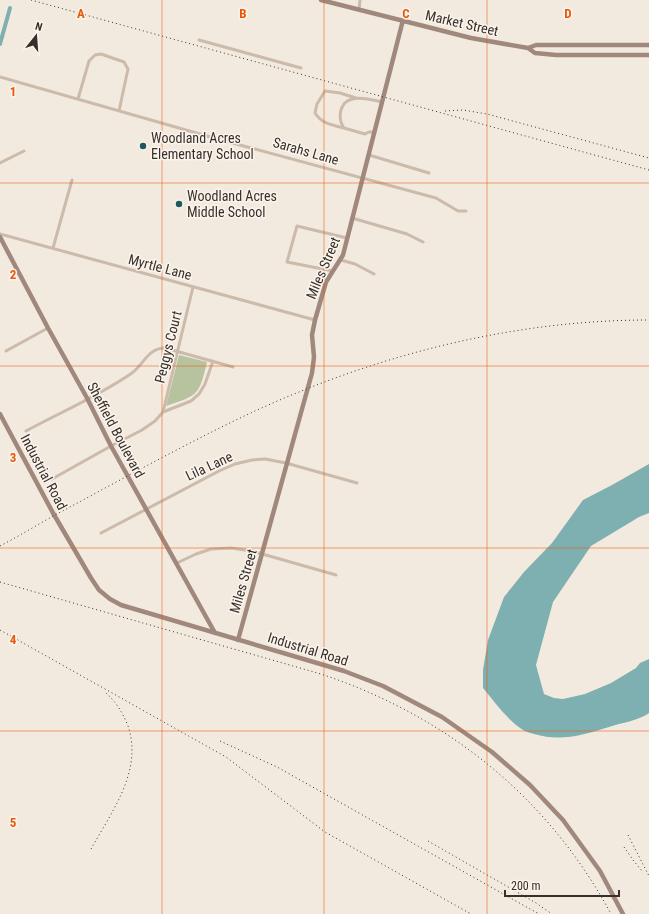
<svg xmlns="http://www.w3.org/2000/svg" width="649" height="914" font-family="'Roboto Condensed',sans-serif">
<style>
.green{fill:#b7c39f}
.water{fill:#7eafb1}
.lines{fill:none;stroke-linecap:round;stroke-linejoin:round}
.canal{stroke:#7eafb1;stroke-width:4}
.street{stroke:#ccbaab;stroke-width:3}
.secondary{stroke:#a0897c;stroke-width:4.5}
.rail{stroke:#392f2a;stroke-width:1;stroke-dasharray:1 3;stroke-linecap:butt}
.grid{fill:none;stroke:#e8590c;stroke-width:1;stroke-opacity:0.55}
.poi-dot{fill:#1f585c;stroke:#faf4ec;stroke-width:1.5}
.labels{text-anchor:middle;dominant-baseline:central;stroke-width:3;stroke-linejoin:round;paint-order:stroke}
.street-label{font-size:14px;fill:#392f2a;stroke:#faf4ec}
.poi-label{font-size:14px;fill:#392f2a;stroke:#faf4ec;text-anchor:start}
.grid-label{font-size:13px;text-anchor:middle;font-weight:bold;fill:#e8590c;stroke:#faf4ec;stroke-width:3;stroke-linejoin:round;paint-order:stroke}
</style>
<rect width="100%" height="100%" fill="#f3eadf"/>
<!-- green -->
<path class="green" d="M179,355L207,362C199,395 199,395 166,406Z"/>
<!-- water -->
<path class="water" d="M649,464V513L639,517L591,546L553,602L536,665L544,694L554,698L563,699L585,694L611,683L636,668L640,663L649,659V713C640,720 621,723 609,727C583,735 561,742 534,734C531,733 526,732 523,730C507,720 495,702 483,688V670L488,640L504,597L524,572L552,543L583,500L612,485Z"/>
<g class="lines">
<!-- canal -->
<path class="canal" d="M0,44L10,8"/>
<!-- street -->
<path class="street" d="M359,10L360,0
M199,40L301,68
M0,77L214,138L436,198L458,211H466
M78,99L89,61L95,55L101,54L124,62L128,69L119,111
M344,128C332,125 322,124 315,113L317,104L325,91L340,93L356,98
M375,132H369L365,134L344,128C340,122 339,117 341,110C346,92 369,99 382,102
M369,155L429,173
M0,163L24,151
M352,218L407,234L423,242
M0,234L315,320
M53,248L72,180
M341,260L355,264L374,274
M333,271L287,262L297,226L347,238
M6,351L48,328
M163,412L193,287
M26,431C61,412 99,396 132,373C144,364 148,348 165,348L233,367
M52,479L111,446L142,430L155,421L163,412L191,401L199,394L205,384L213,361
M101,533L219,471L235,464L252,460L265,459L286,463L357,483
M177,563L196,554L211,549L231,548L252,551L336,575"/>
<!-- secondary -->
<path class="secondary" d="M321,0L471,38L528,48L535,53L556,55H649
M528,48L536,45H649
M0,237L48,328L87,398L111,446L215,633
M0,414L53,513L91,578L99,590L110,599L121,605L344,671L383,686L442,717L492,752L530,785L563,820L600,871L623,914
M238,640L312,373L314,357L312,335L315,320L326,282L343,255L403,20"/>
<!-- rail -->
<path class="rail" d="M31,0L649,170
M445,111L463,110L487,114L649,158
M0,546C19,536 37,525 55,515C115,483 176,449 238,419C365,358 507,320 649,320
M0,582L321,674C447,716 548,797 611,914
M0,630L226,757L325,832L471,914
M220,741L277,767L539,914
M628,835L649,876
M428,841L536,903L552,914
M624,847L633,860L642,871
M91,849C112,811 143,771 128,726C123,713 116,702 106,693"/>
</g>
<!-- grid -->
<path class="grid" d="M162,0V914M324,0V914M487,0V914M0,183H649M0,366H649M0,548H649M0,731H649"/>
<!-- markers -->
<g class="poi-dot">
<circle cx="143" cy="146" r="4"/>
<circle cx="179" cy="204" r="4"/>
</g>
<g class="labels">
<!-- street labels -->
<g class="street-label">
<text transform="translate(462 23) rotate(13)">Market Street</text>
<text transform="translate(306 151) rotate(16)">Sarahs Lane</text>
<text transform="translate(160 267) rotate(15)">Myrtle Lane</text>
<text transform="translate(323 268) rotate(-67)">Miles Street</text>
<text transform="translate(168 347) rotate(-76)">Peggys Court</text>
<text transform="translate(116 430) rotate(62)">Sheffield Boulevard</text>
<text transform="translate(209 466) rotate(-25)">Lila Lane</text>
<text transform="translate(44 472) rotate(62)">Industrial Road</text>
<text transform="translate(243 581) rotate(-74)">Miles Street</text>
<text transform="translate(308 649) rotate(17)">Industrial Road</text>
</g>
<!-- poi labels -->
<g class="poi-label">
<text x="151" y="138">Woodland Acres<tspan x="151" dy="16">Elementary School</tspan></text>
<text x="187" y="196">Woodland Acres<tspan x="187" dy="16">Middle School</tspan></text>
</g>
</g>
<g class="grid-label">
<text x="81" y="18">A</text>
<text x="243" y="18">B</text>
<text x="406" y="18">C</text>
<text x="568" y="18">D</text>
<text x="13" y="96">1</text>
<text x="13" y="279">2</text>
<text x="13" y="462">3</text>
<text x="13" y="644">4</text>
<text x="13" y="827">5</text>
</g>
<!-- north arrow -->
<g transform="translate(36 36) rotate(17)" stroke="#faf4ec" stroke-width="3" paint-order="stroke">
<path d="M0-3L7 15L0 10L-7 15Z" fill="#392f2a"/>
<text y="-6" font-size="11" font-weight="bold" text-anchor="middle" fill="#392f2a">N</text>
</g>
<!-- scale -->
<path d="M505 890v6h114v-6" fill="none" stroke="#392f2a" stroke-width="2"/>
<text x="511" y="890" font-size="12" fill="#392f2a" stroke="#faf4ec" stroke-width="3" paint-order="stroke">200 m</text>
</svg>
